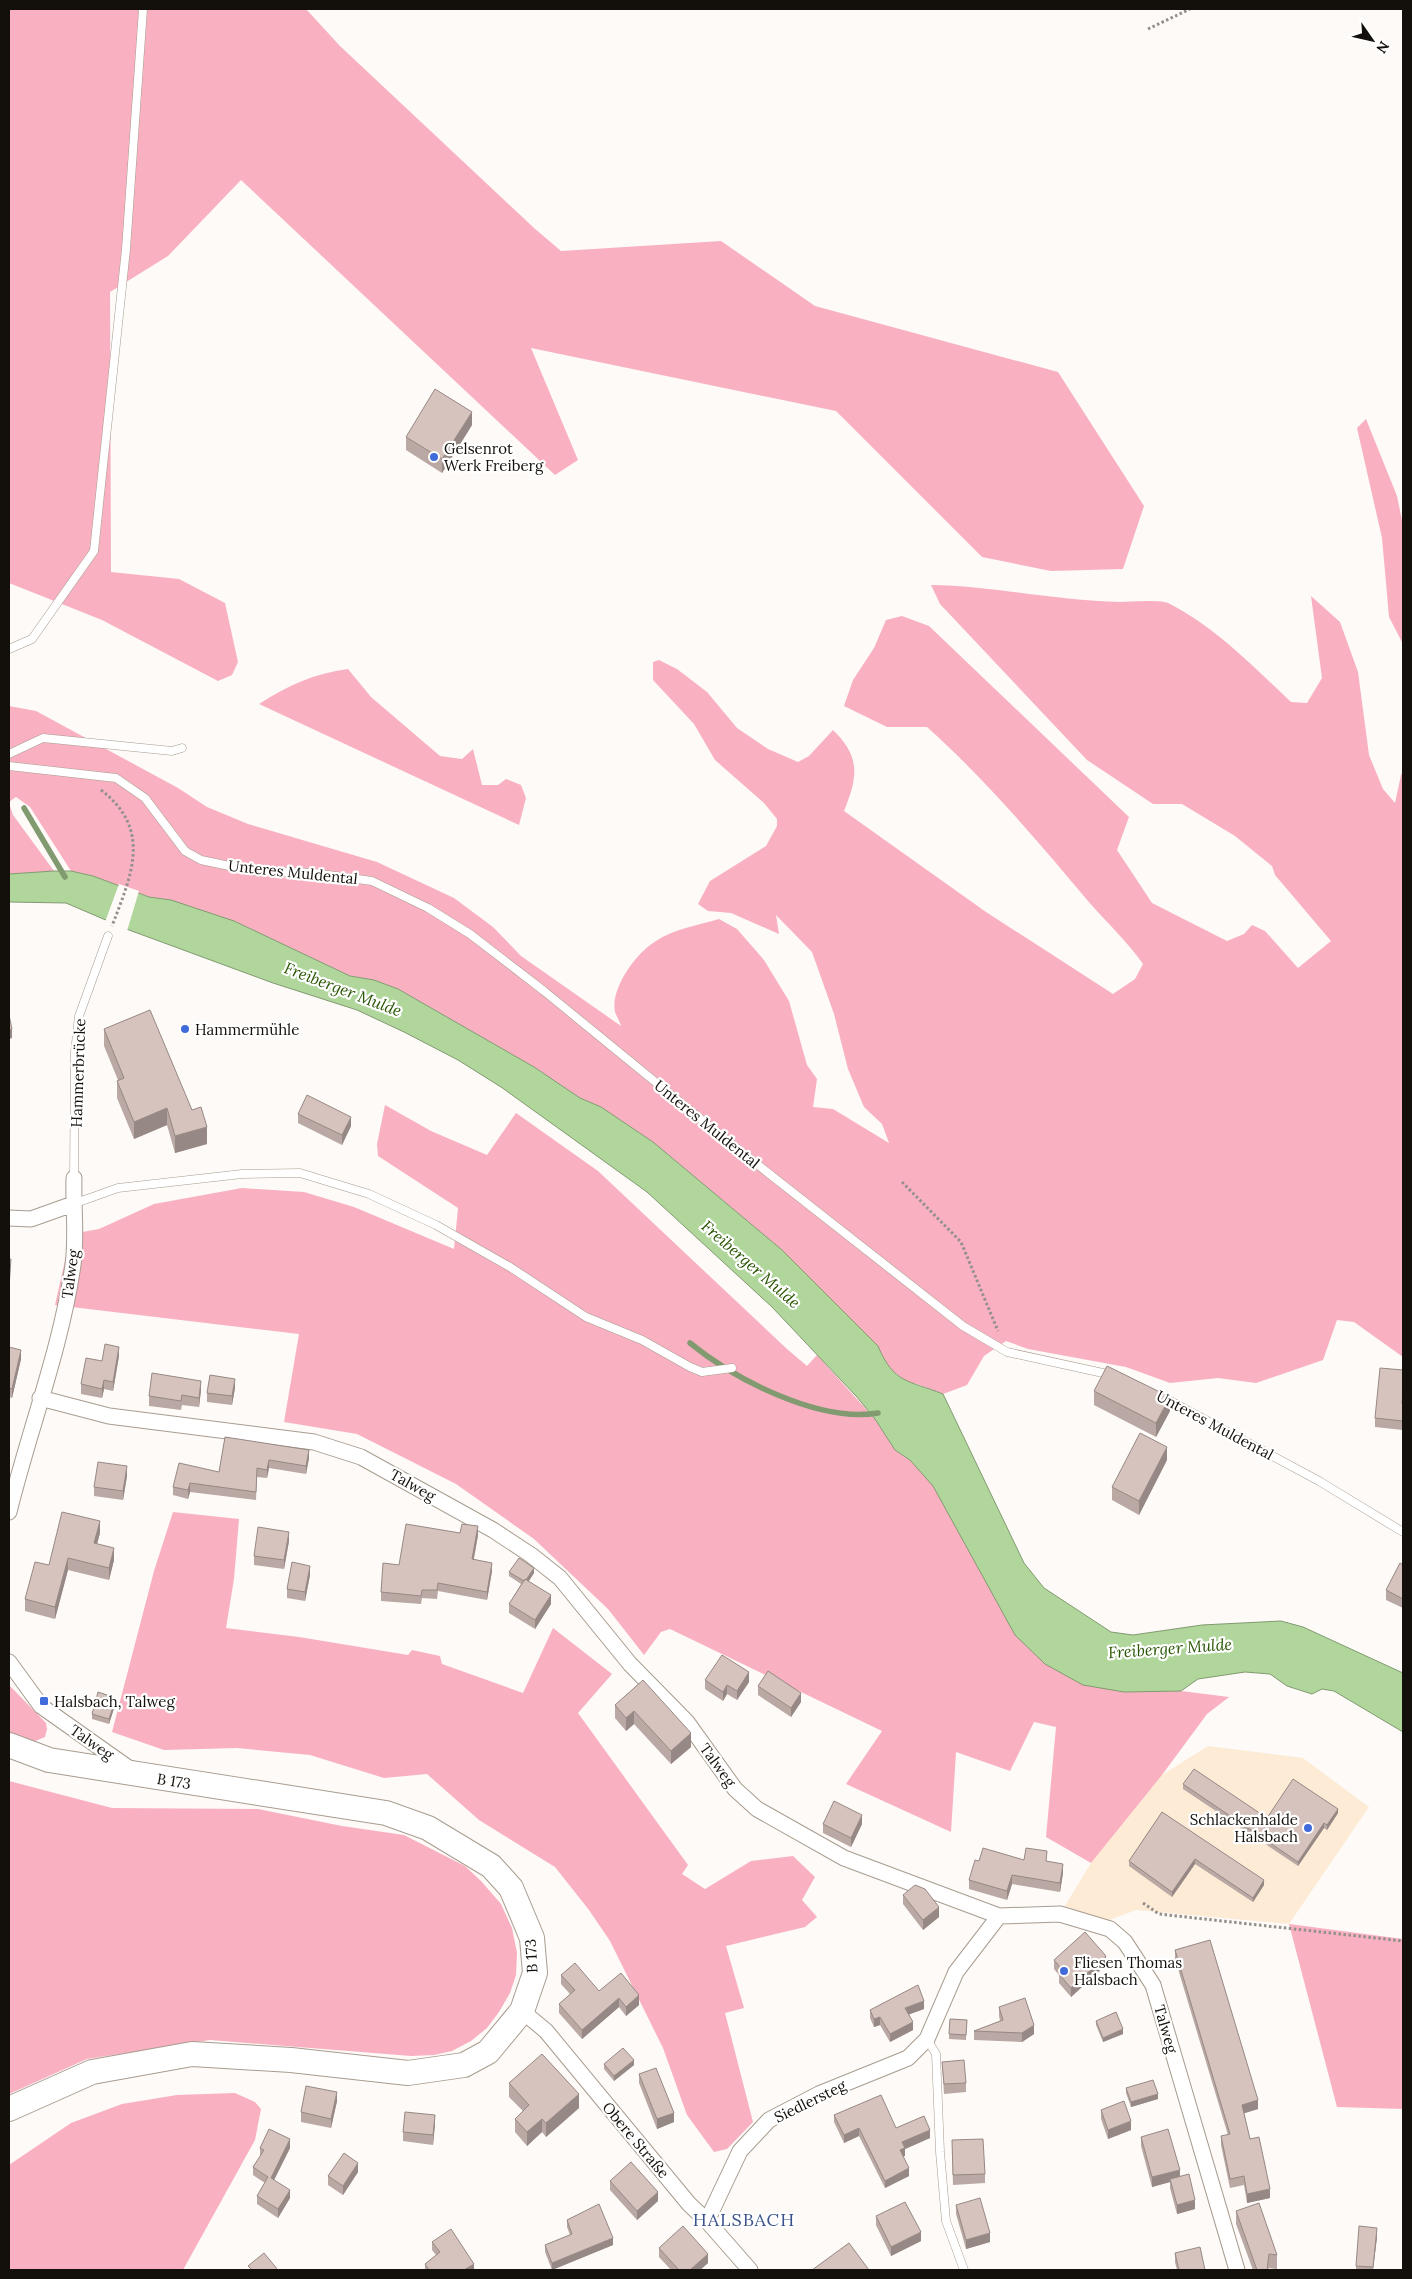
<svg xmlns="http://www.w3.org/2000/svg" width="1412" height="2279" font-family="Lora,serif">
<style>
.built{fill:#fdebd6}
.green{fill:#f9b1c2}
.water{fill:#b0d69c;stroke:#819a70}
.pier{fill:#fdfaf7}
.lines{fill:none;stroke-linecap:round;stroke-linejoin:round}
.stream{stroke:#819a70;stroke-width:5.5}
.lane-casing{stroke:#a89c8f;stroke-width:9}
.street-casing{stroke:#a89c8f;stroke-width:17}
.primary-casing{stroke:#a89c8f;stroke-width:26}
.path{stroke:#93908c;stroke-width:3;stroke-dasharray:2.5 2.5;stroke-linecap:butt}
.lane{stroke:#fff;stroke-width:8}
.street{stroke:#fff;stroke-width:15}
.primary{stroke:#fff;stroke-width:24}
.wall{fill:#b9a8a3}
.shaded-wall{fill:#968884}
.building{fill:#d7c3bd;stroke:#968884}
.poi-dot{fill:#416adb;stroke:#fff;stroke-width:2}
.labels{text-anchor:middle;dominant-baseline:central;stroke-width:4.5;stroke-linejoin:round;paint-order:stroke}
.poi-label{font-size:15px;fill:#130f0a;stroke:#fff;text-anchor:start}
.street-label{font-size:15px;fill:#130f0a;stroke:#fff}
.water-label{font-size:16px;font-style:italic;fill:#285500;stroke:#fff}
.quarter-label{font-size:18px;letter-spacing:1px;fill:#3a528c;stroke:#fff}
</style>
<rect width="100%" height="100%" fill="#fdfaf7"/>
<!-- built -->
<path class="built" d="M1208,1746L1303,1758L1369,1807L1289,1924L1136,1910L1096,1925L1060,1914L1091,1863L1162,1775Z"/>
<!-- green -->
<path class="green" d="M9,9H306L340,46L534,228L561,251L721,241L815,306L1058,372L1144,506L1123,569L1051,571L982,557L836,411L531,348L578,460L555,475L241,180L168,256L110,292L111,572L179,579L225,603L238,662L232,675L218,681L102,620L9,583Z
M1366,419L1397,496L1403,525V644L1389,617L1382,538L1357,428Z
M931,585C995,586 1057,601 1121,602C1132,602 1161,599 1170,604C1215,627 1254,667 1291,702L1307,703L1322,678L1311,596L1340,622L1358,672L1369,755L1383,789L1395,803L1401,775L1403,773V1357L1354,1322L1337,1320L1323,1360L1256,1383L1218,1378L1170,1383L1126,1367L1028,1349L1006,1341L984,1356L967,1385L943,1394L917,1384L906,1382L886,1365L878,1346L782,1250L653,1142L601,1107L580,1098L534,1067L398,989L374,980L350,976L234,921L171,900L150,897L93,876L71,871L30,807L16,797L9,802V706L36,711L178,788L207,807L248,824L377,862L454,898L493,927L521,956L621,1026C620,1022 617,1017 615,1012C610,988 637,952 656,941C674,929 699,925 719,919L737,929L764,960L789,1001L807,1065L817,1079L813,1107L833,1109L889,1143L882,1124L864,1107L848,1069L834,1014L812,952L776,915L779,934L731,913L708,911L698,904L710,881L766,846L777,826V819L764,803L715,760L694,724L653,680V662L659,660L677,669L707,692L737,728L768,749L798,762L809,756L833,730C862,758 857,778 844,811L986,912L1113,994L1135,979L1143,964C1127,941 1106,922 1088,901C1037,840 985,779 927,727H887L844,706L853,680L874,648L886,620L902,616L929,626L1129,817L1117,850L1152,903L1227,941L1244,934L1252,925L1265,931L1298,968L1331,941L1275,875L1272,866L1235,836L1182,804H1153L1087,760L940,604Z
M348,669L371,697L440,756L462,759L473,749L482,785H498L506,779L521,785L526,798L519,825L259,704C287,686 315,673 348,669Z
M9,803L13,815L54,871L9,874Z
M385,1105L431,1131L487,1155L516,1113L598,1171L787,1349L807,1366L817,1355L875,1419L895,1450L910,1460L934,1486L978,1566L1124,1692L1181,1691L1229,1697L1207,1714L1162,1775L1091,1863L1046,1837L1056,1727L1034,1722L1010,1771L956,1752L951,1832L846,1784L882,1731L670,1629L661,1632L644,1655L608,1609L534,1539L456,1484L357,1434L284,1422L299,1334L55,1305L71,1234L99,1229L154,1204L242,1188L304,1192L354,1207L454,1249L458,1208L378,1156L377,1144Z
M173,1512L239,1519L234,1579L226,1628L299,1637L408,1655L412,1650L440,1656L442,1664L523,1693L553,1628L612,1674L578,1713L688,1865L682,1874L705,1889L751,1861L793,1856L815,1877L802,1900L817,1917L805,1927L726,1946L744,2008L725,2013L753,2122L727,2149L714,2152L687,2115L663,2048L610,1941L589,1910L555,1867L479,1820L427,1774L384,1778L310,1755L237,1748L164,1750L112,1732L154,1571Z
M9,1685L46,1723L47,1729L45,1737L33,1742L9,1734Z
M9,1781L112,1808L258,1809L342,1826L404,1835L465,1866L481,1881L501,1904L512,1928L517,1953L516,1975L510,1993L499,2012L487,2028L471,2041L452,2051L434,2055L411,2056L210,2040L87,2059L9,2094Z
M1289,1924L1403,1939V2109L1337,2107Z
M235,2093L255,2102L261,2109L255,2140L183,2270H9V2165L71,2123L122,2104L177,2095Z"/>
<!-- water -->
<path class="water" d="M54,871H71L93,876L149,897L171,900L234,921L350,976L374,980L398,989L534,1067L580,1098L601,1107L653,1142L782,1250L878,1346C894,1384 908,1380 943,1394L1024,1563L1044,1588L1111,1632L1133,1635L1202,1625L1281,1621L1303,1627L1403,1673V1732L1334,1691L1322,1689L1312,1694L1287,1686L1270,1674L1245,1672L1198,1679L1181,1691L1124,1692L1083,1685L1045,1664L1015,1635L933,1486L910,1460L895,1450L875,1419L856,1396L772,1307L647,1192L501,1087L458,1060L404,1032L357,1010L273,983L129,930L66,903L9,902V874Z"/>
<!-- pier -->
<path class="pier" d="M119,884L139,891L127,931L105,922Z"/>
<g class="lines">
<!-- stream -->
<path class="stream" d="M24,808L65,877
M690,1343C734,1379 819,1423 878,1413"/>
<!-- lane casing -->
<g class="lane-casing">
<path id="lane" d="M9,649L32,639L94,551L126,249L143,9
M9,754L43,738L172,751L182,748
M9,766L116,778L145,798L185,851L201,860L253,871L313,873L372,881L428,908L470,934L544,991L730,1143L963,1326L1007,1352L1112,1375
M74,1178L75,1052L79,1016L108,936
M73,1204L118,1188L242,1174L300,1173L369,1194L436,1225L510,1267L586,1317L642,1340L690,1367L702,1372L732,1368
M1161,1396L1319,1481L1403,1532
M927,2039L936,2054L940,2152L946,2221L964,2270"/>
</g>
<!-- street casing -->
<g class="street-casing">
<path id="street" d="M9,1218L31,1219L73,1204
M40,1398L109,1416L314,1442L361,1457L493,1530L531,1555L560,1578L630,1664L687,1722L735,1789L757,1809L844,1858L999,1916L1060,1914L1110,1929L1125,1942L1153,1985L1237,2270
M9,1512C29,1430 61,1349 73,1265C77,1236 73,1207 74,1178
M9,1662L41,1706L130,1769
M522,2011L546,2031L689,2204L707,2221L750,2270
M707,2221L740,2151L769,2120L819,2094L908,2058L927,2039L956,1972L999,1916"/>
</g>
<!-- primary casing -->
<g class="primary-casing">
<path id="primary" d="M9,1745L49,1760L386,1813L428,1828L491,1866L511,1888L532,1938L535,1973L522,2011L488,2052L464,2065L408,2073L291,2060L192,2054L92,2072L9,2109"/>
</g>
<!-- path -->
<path class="path" d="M1148,29L1190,9
M101,790C153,830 131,876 112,926
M902,1182L961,1242L998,1331
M1143,1903L1159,1914L1403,1941"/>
<!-- lane -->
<use href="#lane" class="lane"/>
<!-- street -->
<use href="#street" class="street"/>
<!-- primary -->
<use href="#primary" class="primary"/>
</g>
<!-- wall -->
<path class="wall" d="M472,425L442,473L406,450V437Z
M104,1029L192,1110L207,1144L175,1153L167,1125L134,1139L117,1098V1081L118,1080L104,1046Z
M298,1114L351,1126L342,1145L298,1123Z
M9,1347L21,1359L12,1398L9,1397Z
M119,1356L113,1391L104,1389L102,1398L81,1394V1384L102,1361Z
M1403,1370V1430L1375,1427V1418Z
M235,1388L232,1405L207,1402V1393Z
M201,1390L199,1407L182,1405L181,1410L149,1406V1396Z
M1094,1391L1170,1411L1156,1437L1094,1405Z
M225,1437L309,1458L306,1474L269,1468L267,1478L257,1477L256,1500L190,1492L188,1499L173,1495V1487L219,1472Z
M1167,1460L1139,1515L1112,1500V1487Z
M127,1476L123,1500L94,1496V1487Z
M100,1533L97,1544L114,1560L109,1580L68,1570L55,1619L25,1611V1599L49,1565Z
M460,1533L478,1535L474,1559L492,1571L487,1600L438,1591L437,1599L422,1598L421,1604L381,1601V1592L399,1565Z
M289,1541L284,1569L254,1565V1556Z
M1403,1565V1608L1386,1600V1590Z
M509,1572L534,1573L528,1582L551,1604L535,1629L509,1613V1604L521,1584L509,1576Z
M310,1575L305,1601L287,1598V1589Z
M643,1680L691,1747L671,1764L634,1724L626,1731L615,1718V1705Z
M705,1680L749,1682L737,1700L727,1694L723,1701L705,1689Z
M758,1686L801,1702L791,1717L758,1695Z
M116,1702L109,1724L92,1719V1714Z
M1183,1784L1267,1818L1338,1813L1327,1830L1324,1828L1298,1866L1183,1789Z
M1162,1812L1264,1885L1253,1902L1195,1864L1172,1897L1129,1866V1861Z
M823,1824H862L851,1847L823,1833Z
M1024,1860L1047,1861L1063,1873L1060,1892L1012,1884L1007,1900L969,1889V1880L979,1861Z
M903,1895L939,1917L923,1930L903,1904Z
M1175,1950L1258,2109L1244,2113L1250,2139L1270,2198L1247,2203L1244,2185L1230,2188L1221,2145V2136L1228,2135L1175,1959Z
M1054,1960L1106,1965L1071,1997L1059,1983V1975L1054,1969Z
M561,1975L599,1991L639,2005L626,2016L619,2007L582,2039L559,2013V2004L570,1994L561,1984Z
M999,2007L1034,2034L1022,2042L974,2040V2031L1000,2021L999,2016Z
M924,2009L909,2014L913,2030L890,2042L880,2025L874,2027L870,2018V2010Z
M950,2019L967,2020L966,2040L949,2039Z
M1096,2021L1123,2034L1103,2042L1096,2025Z
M942,2062L966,2083V2092L944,2094Z
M604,2064L634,2065L614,2081L604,2069Z
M639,2074L674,2122L657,2129L639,2083Z
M509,2083L579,2108L546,2137L542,2132L527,2146L515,2132V2119L523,2111L509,2097Z
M1126,2088L1158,2099L1131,2107L1126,2093Z
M337,2101L331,2128L301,2122V2112Z
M1101,2110L1131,2130L1108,2139L1101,2119Z
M834,2115L896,2128L930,2138L905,2149V2156H903L909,2176L885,2188L859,2136L844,2143L834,2122Z
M435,2124L433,2145L403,2141V2132Z
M1141,2137L1180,2176L1195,2209L1177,2214L1170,2188V2182L1152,2187L1141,2146Z
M260,2148H290L274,2180L290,2198L278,2218L257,2204V2196L265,2183L253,2175V2167L260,2157Z
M952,2149L985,2174V2183L953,2185Z
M358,2172L343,2195L328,2185V2176Z
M610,2181L658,2201L637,2220L610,2190Z
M956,2205L990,2242L966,2249L956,2214Z
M1236,2211L1277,2255V2269L1269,2268L1268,2270H1253L1236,2224Z
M876,2216L921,2241L891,2256L876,2225Z
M567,2220L613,2245L552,2270L545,2252V2245L570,2235L567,2227Z
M1377,2237L1373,2270H1356V2266Z
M432,2242L474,2270H425V2264L436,2255L432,2250Z
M659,2248L708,2263L700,2270H671L659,2257Z
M1175,2253L1205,2270H1177L1175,2262Z"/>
<!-- shaded-wall -->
<path class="shaded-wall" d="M472,412V425L442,473V459Z
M12,1029V1038L9,1039V1030Z
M167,1108V1125L134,1139V1122Z
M351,1117V1126L342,1145V1135Z
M207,1127V1144L175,1153V1136Z
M119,1347V1356L113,1391V1382Z
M21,1350V1359L12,1398V1389Z
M235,1379V1388L232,1405V1396Z
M104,1380V1389L102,1398V1389Z
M201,1381V1390L199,1407V1398Z
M1170,1397V1411L1156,1437V1423Z
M1167,1447V1460L1139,1515V1501Z
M309,1450V1458L306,1474V1466Z
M269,1460V1468L267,1478V1470Z
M127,1466V1476L123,1500V1491Z
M190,1483V1492L188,1499V1490Z
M100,1521V1533L94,1555V1543Z
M478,1526V1535L472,1567V1559Z
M289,1532V1541L284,1569V1560Z
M114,1548V1560L109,1580V1568Z
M68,1558V1570L55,1619V1607Z
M492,1563V1571L487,1600V1592Z
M310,1566V1575L305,1601V1592Z
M534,1568V1573L525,1587V1582Z
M551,1595V1604L535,1629V1620Z
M749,1672V1682L737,1700V1691Z
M727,1685V1694L723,1701V1692Z
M801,1693V1702L791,1717V1708Z
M116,1698V1702L109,1724V1719Z
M634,1711V1724L626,1731V1718Z
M691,1733V1747L671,1764V1751Z
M1338,1809V1813L1327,1830V1825Z
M862,1815V1824L851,1847V1838Z
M1324,1823V1828L1298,1866V1862Z
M1195,1859V1864L1172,1897V1892Z
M1063,1864V1873L1060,1892V1883Z
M1012,1875V1884L1007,1900V1891Z
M1264,1880V1885L1253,1902V1898Z
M939,1907V1917L923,1930V1920Z
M1106,1956V1965L1071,1997V1988Z
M639,1995V2005L626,2016V2007Z
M619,1998V2007L582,2039V2030Z
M924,2001V2009L905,2016V2008Z
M880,2017V2025L874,2027V2019Z
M913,2022V2030L890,2042V2034Z
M1034,2025V2034L1022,2042V2033Z
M1123,2029V2034L1103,2042V2038Z
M634,2060V2065L614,2081V2076Z
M337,2092V2101L331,2128V2119Z
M579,2094V2108L546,2137V2123Z
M1158,2094V2099L1131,2107V2102Z
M1258,2100V2109L1242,2114V2105Z
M674,2113V2122L657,2129V2119Z
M435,2115V2124L433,2145V2135Z
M542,2119V2132L527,2146V2132Z
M1131,2121V2130L1108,2139V2130Z
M859,2128V2136L844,2143V2135Z
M930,2130V2138L905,2149V2156L900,2158V2150L902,2142Z
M290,2139V2148L271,2186V2178Z
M358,2163V2172L343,2195V2186Z
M909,2168V2176L885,2188V2181Z
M1180,2170V2179H1170V2182L1152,2187V2177Z
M1270,2189V2198L1247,2203V2194Z
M290,2190V2198L278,2218V2209Z
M658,2192V2201L637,2220V2211Z
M1195,2200V2209L1177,2214V2205Z
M1377,2228V2237L1373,2270V2267Z
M921,2232V2241L891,2256V2247Z
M990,2233V2242L966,2249V2240Z
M613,2238V2245L552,2270V2263Z
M708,2254V2263L700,2270H690Z
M474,2264V2270H464Z"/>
<!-- building -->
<path class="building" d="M435,389L472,412L442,459L406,437Z
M150,1010L192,1110L201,1107L207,1127L175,1136L167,1108L134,1122L117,1081L124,1078L104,1029Z
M9,1015L12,1029L9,1030Z
M307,1095L351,1117L342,1135L298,1114Z
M9,1259H11L9,1287Z
M105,1344L119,1347L113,1382L104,1380L102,1389L81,1384L86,1358L102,1361Z
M9,1347L21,1350L12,1389L9,1388Z
M1107,1366L1170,1397L1156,1423L1094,1391Z
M1380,1368L1403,1370V1392L1402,1404H1403V1421L1375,1418Z
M152,1373L201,1381L199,1398L182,1395L181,1401L149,1396Z
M210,1375L235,1379L232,1396L207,1393Z
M1140,1433L1167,1447L1139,1501L1112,1487Z
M225,1437L309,1450L306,1466L269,1460L267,1470L257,1468L256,1492L190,1483L188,1490L173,1487L179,1463L219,1472Z
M98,1462L127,1466L123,1491L94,1487Z
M62,1512L100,1521L94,1543L114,1548L109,1568L68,1558L55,1607L25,1599L35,1562L49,1565Z
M406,1524L460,1533L462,1524L478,1526L472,1559L492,1563L487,1592L438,1583L437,1590H422L421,1596L381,1592L383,1563L399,1565Z
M258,1527L289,1532L284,1560L254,1556Z
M519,1558L534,1568L526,1580L525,1579L524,1581L509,1572Z
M292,1562L310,1566L305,1592L287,1589Z
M1400,1563L1403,1565V1599L1386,1590Z
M525,1579L551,1595L535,1620L509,1604Z
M722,1655L749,1672L737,1691L727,1685L723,1692L705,1680Z
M768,1671L801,1693L791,1708L758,1686Z
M643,1680L691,1733L671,1751L634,1711L626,1718L615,1705Z
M98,1692L116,1698L109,1719L92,1714Z
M1194,1769L1267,1818L1293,1779L1338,1809L1327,1825L1324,1823L1298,1862L1183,1784Z
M834,1801L862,1815L851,1838L823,1824Z
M1162,1812L1264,1880L1253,1898L1195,1859L1172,1892L1129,1861Z
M983,1848L1024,1860L1026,1848L1047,1851L1046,1861L1063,1864L1060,1883L1012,1875L1007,1891L969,1880L975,1860L979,1861Z
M915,1885L925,1889L939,1907L923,1920L903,1895Z
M1085,1932L1106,1956L1071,1988L1059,1974L1063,1971L1054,1960Z
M1210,1940L1258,2100L1242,2105L1250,2139L1259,2137L1270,2189L1247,2194L1244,2176L1230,2179L1221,2136L1230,2134L1175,1950Z
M575,1963L599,1991L621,1973L639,1995L626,2007L619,1998L582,2030L559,2004L575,1990L561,1975Z
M918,1985L924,2001L905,2008L913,2022L890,2034L880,2017L874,2019L870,2010Z
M1025,1998L1034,2025L1022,2033L974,2031L1003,2020L999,2007Z
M1116,2012L1123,2029L1103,2038L1096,2021Z
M950,2019L967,2020L966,2035L949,2034Z
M623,2048L634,2060L614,2076L604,2064Z
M542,2054L579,2094L546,2123L542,2119L527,2132L515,2119L529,2105L509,2083Z
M964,2060L966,2083L944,2084L942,2062Z
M656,2068L674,2113L657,2119L639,2074Z
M1153,2080L1158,2094L1131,2102L1126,2088Z
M306,2086L337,2092L331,2119L301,2112Z
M881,2095L896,2128L924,2116L930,2130L902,2142L905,2148L900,2150L909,2168L885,2181L859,2128L844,2135L834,2115Z
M1124,2101L1131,2121L1108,2130L1101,2110Z
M405,2112L435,2115L433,2135L403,2132Z
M269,2129L290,2139L271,2178L290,2190L278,2209L257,2196L268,2177L253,2167L264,2150L260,2148Z
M1168,2129L1180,2170L1152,2177L1141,2137Z
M983,2139L985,2174L953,2175L952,2140Z
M344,2153L358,2163L343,2186L328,2176Z
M631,2162L658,2192L637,2211L610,2181Z
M1189,2174L1195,2200L1177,2205L1170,2179Z
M980,2198L990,2233L966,2240L956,2205Z
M905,2202L921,2232L891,2247L876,2216Z
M1259,2203L1277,2255L1269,2254L1267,2270H1257L1236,2211Z
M599,2204L613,2238L552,2263L545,2245L572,2234L567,2220Z
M683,2226L708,2254L690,2270H679L659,2248Z
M1359,2226L1377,2228L1373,2267L1356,2266Z
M451,2229L474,2264L464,2270H429L425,2264L440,2252L432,2242Z
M849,2243L869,2270H812Z
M1200,2247L1205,2270H1179L1175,2253Z
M264,2253L278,2270H252L248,2266Z"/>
<!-- markers -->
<g class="poi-dot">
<circle cx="434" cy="457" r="5"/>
<circle cx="185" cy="1029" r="5"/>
<rect x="39" y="1696" width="10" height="10" rx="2.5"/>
<circle cx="1308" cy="1828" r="5"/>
<circle cx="1064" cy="1971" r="5"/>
</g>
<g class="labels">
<!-- poi labels -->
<g class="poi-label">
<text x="444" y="448">Gelsenrot<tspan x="444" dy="17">Werk Freiberg</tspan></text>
<text x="195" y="1029">Hammermühle</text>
<text x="54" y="1701">Halsbach, Talweg</text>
<text x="1298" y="1819" text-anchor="end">Schlackenhalde<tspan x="1298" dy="17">Halsbach</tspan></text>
<text x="1074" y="1962">Fliesen Thomas<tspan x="1074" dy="17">Halsbach</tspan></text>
</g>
<!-- street labels -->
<g class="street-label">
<text transform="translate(293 872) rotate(6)">Unteres Muldental</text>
<text transform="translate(78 1073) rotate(-88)">Hammerbrücke</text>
<text transform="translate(707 1124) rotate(39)">Unteres Muldental</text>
<text transform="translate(70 1274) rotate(-82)">Talweg</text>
<text transform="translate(1215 1425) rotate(28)">Unteres Muldental</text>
<text transform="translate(413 1485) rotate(29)">Talweg</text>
<text transform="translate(92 1742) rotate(35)">Talweg</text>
<text transform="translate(718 1765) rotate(54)">Talweg</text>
<text transform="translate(174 1781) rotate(9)">B 173</text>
<text transform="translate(531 1956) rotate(-93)">B 173</text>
<text transform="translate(1166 2029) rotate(74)">Talweg</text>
<text transform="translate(810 2101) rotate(-26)">Siedlersteg</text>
<text transform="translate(636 2140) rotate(50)">Obere Straße</text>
</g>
<!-- water labels -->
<g class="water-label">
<text transform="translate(343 989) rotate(21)">Freiberger Mulde</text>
<text transform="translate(751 1264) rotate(41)">Freiberger Mulde</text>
<text transform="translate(1170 1648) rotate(-4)">Freiberger Mulde</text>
</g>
<!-- quarter labels -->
<g class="quarter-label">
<text x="744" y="2219">HALSBACH</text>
</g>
</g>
<!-- border -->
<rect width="1412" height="2279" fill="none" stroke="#130f0a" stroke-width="20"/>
<!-- north arrow -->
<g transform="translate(1372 40) rotate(124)" stroke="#ffffff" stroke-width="4" paint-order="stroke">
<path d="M0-4L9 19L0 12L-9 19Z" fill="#130f0a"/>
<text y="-8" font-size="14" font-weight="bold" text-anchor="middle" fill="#130f0a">N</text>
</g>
</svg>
